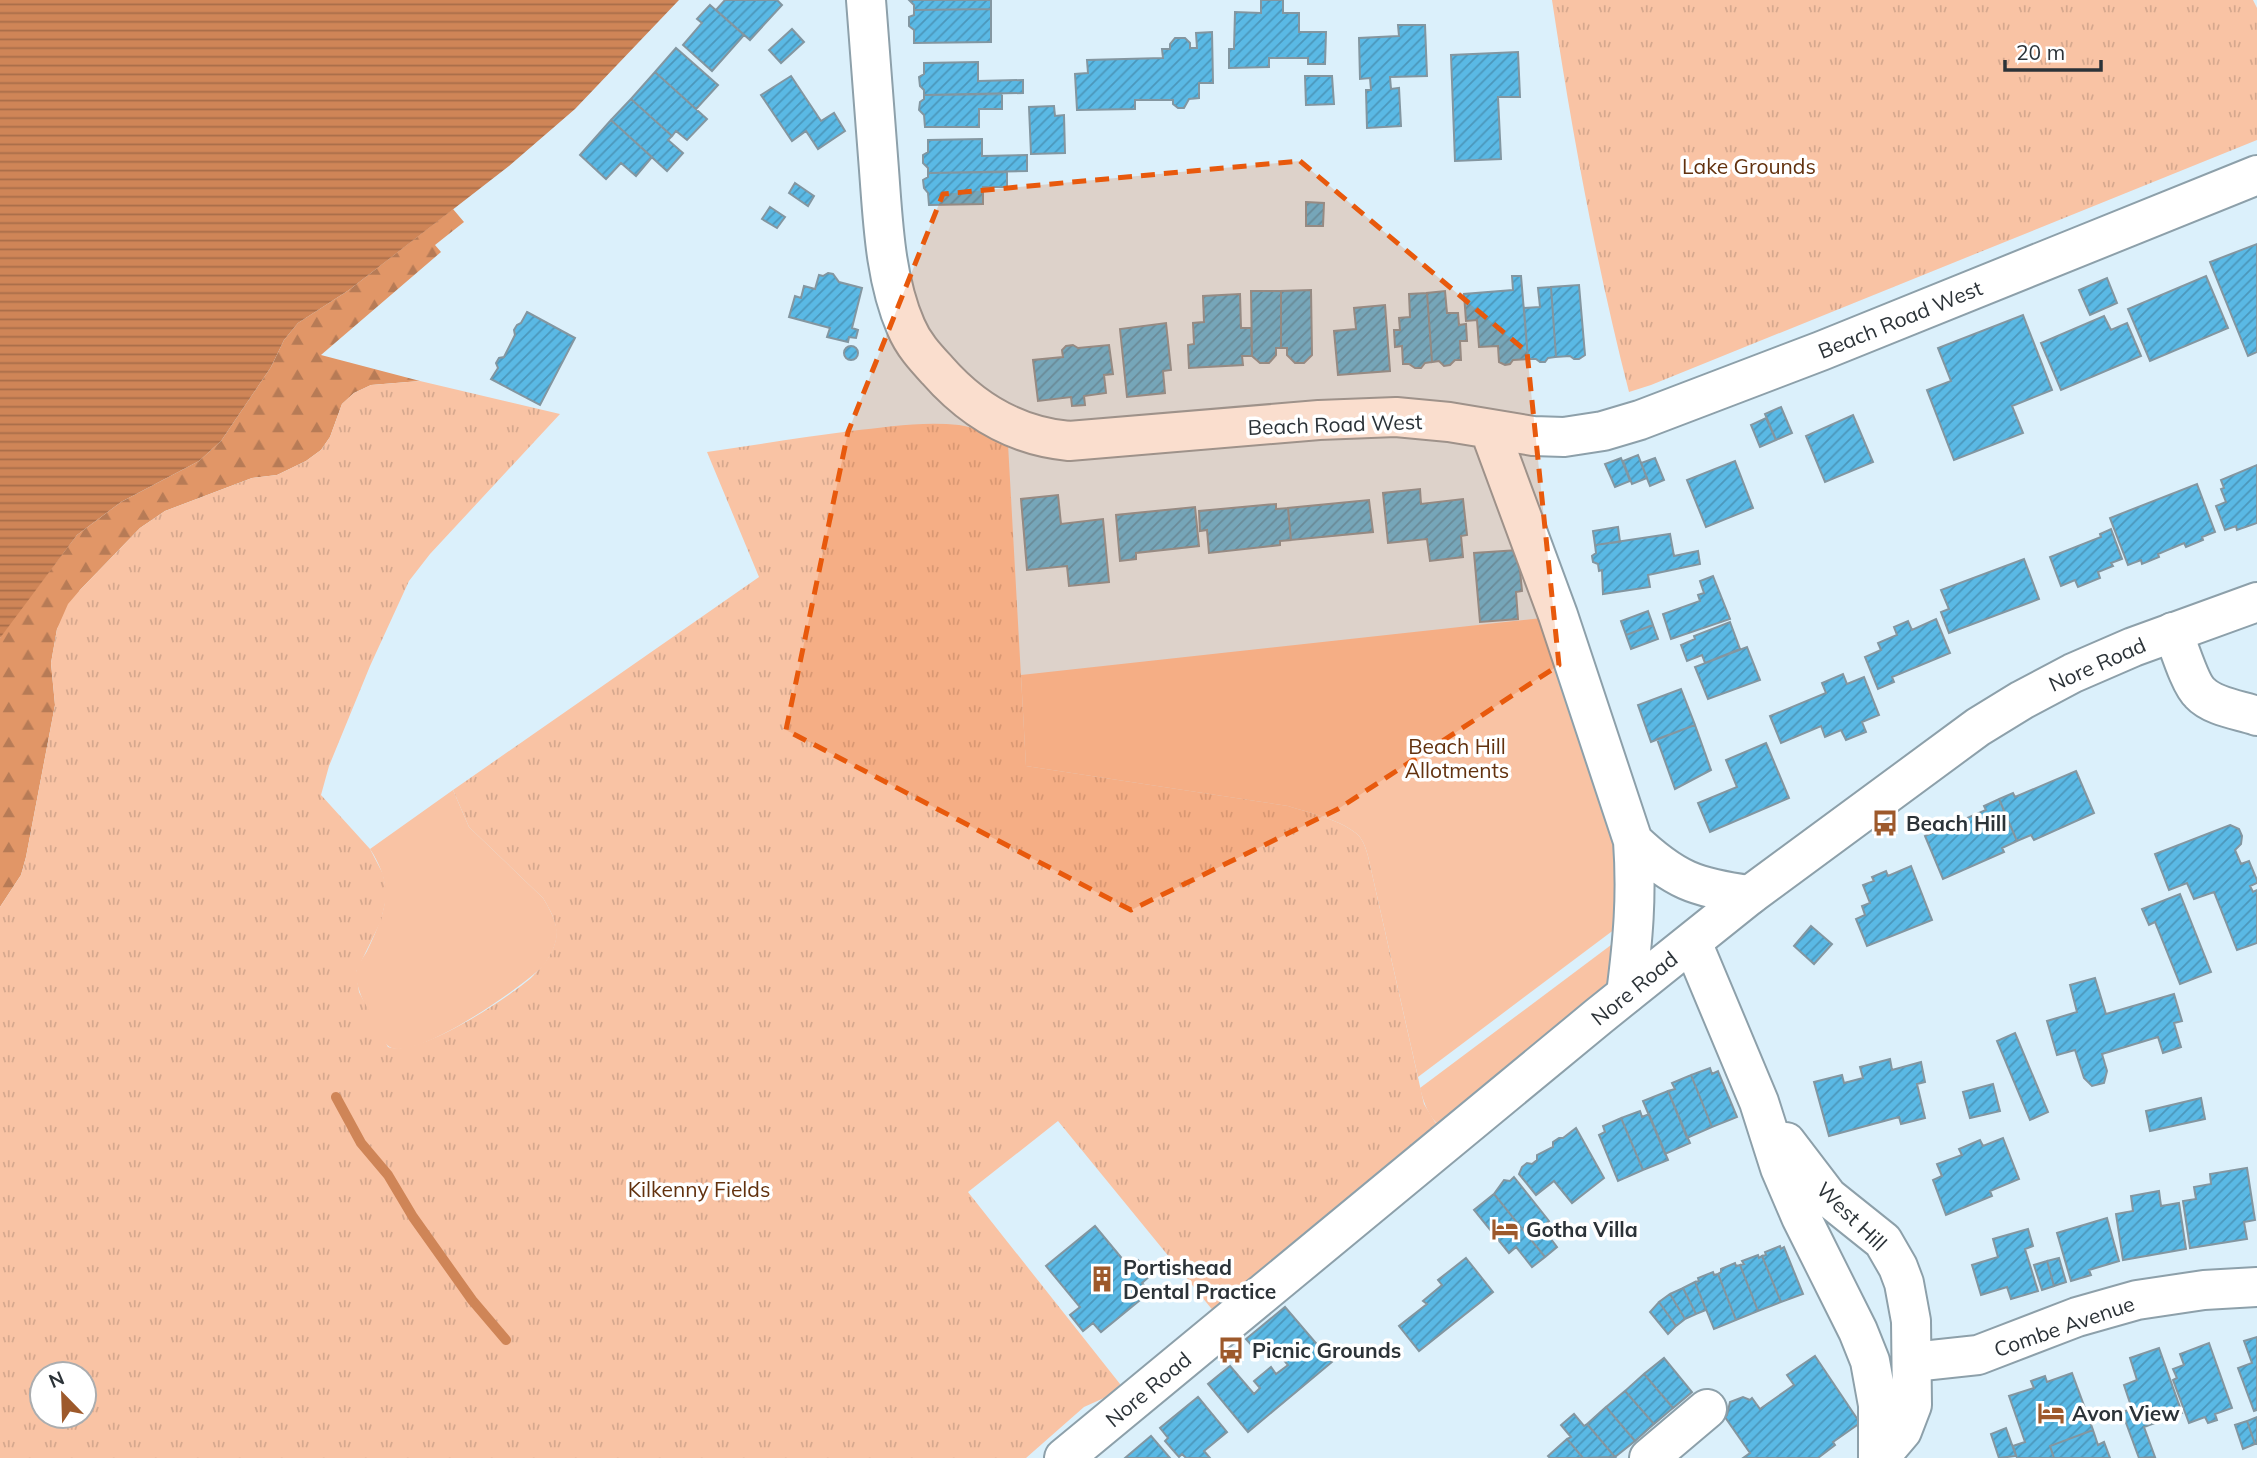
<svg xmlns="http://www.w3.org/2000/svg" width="2257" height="1458" font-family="Mulish,sans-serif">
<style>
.green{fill:#f9c3a4}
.forest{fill:url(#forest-firs)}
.park{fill:url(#park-tufts);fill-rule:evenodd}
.water{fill:url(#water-rules)}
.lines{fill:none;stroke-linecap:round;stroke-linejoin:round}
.stream{stroke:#cf8557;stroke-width:10}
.building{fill:url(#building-hatch);stroke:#8396a0;stroke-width:2}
.minor-casing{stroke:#8da0aa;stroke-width:42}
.tertiary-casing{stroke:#8da0aa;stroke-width:42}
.minor{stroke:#fff;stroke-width:38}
.tertiary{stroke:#fff;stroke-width:38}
.marked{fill:#e8590c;fill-opacity:0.2;stroke:#e8590c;stroke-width:5;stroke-dasharray:14 9;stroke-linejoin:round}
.labels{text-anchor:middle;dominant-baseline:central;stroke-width:7;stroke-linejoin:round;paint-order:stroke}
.park-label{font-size:21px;fill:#62310e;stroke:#fff}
.street-label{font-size:21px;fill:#2c3338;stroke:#fff}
.poi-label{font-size:21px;font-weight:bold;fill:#2c3338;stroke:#fff;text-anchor:start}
</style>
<defs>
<pattern id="forest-firs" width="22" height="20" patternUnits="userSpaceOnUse" patternTransform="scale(1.75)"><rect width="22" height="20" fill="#e19667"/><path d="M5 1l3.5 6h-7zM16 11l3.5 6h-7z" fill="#b77b56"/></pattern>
<pattern id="park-tufts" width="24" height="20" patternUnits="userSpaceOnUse" patternTransform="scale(1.75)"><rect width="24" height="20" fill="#f9c3a4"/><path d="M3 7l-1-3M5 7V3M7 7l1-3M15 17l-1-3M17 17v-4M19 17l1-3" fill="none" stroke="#d6a88e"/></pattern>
<pattern id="water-rules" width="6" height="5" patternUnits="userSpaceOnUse" patternTransform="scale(1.75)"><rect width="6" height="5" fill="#cf8557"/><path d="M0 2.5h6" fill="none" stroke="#a86d49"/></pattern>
<pattern id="building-hatch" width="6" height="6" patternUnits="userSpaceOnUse" patternTransform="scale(1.75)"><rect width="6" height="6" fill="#5ab9e5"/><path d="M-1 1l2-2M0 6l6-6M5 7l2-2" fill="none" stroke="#4b97bb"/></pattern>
</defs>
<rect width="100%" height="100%" fill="#dbf0fb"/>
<!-- green -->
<path class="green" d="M1542,618L1614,827L1619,926L1418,1077L1368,856C1366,849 1364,842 1359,836C1345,821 1307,812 1288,806L1026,766L1021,675Z
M453,790L469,827L543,898C549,908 556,920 557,932C557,944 550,957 543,966C525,985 408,1068 387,1045C378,1035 353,985 356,972C357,964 365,956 368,949C386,911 395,887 370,849Z
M1619,939L1612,982L1442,1128C1429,1118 1424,1104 1420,1088Z"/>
<!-- forest -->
<path class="forest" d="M453,209L464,222L435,245L441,252L321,355L420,381L371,385L354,393L342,404L330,437L321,450L306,461L277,475L252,478L165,511L140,528L80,590L57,629L51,663L55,705L26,857L21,875L0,907V638L3,632L77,535L121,502L199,461L221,441L271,367L284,340L298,323L349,290Z"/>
<!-- park -->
<path class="park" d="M1552,0H2253L2257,8V140L1651,385L1629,392C1596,263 1572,132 1552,0Z
M420,381L560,414L430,554L409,581L370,666L329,766L321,795L370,849L383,874L387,894L381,921L356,972L359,992L388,1047C418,1058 508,998 531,978C541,968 551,957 555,943C560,927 551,911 543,898L469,827L453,790L759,577L707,452C755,445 803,437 851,431C886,427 923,421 959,425C977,427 991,439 1008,444L1026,766L1288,806C1307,812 1345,821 1359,836C1364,842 1366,849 1368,856L1424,1104L1435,1122L1442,1128L1215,1313L1058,1121L968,1192L1124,1389L1084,1407L1026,1458H0V907L21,875L26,857L55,705L51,663L57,629L68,604L80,590L140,528L165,511L252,478L277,475L306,461L321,450L330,437L342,404L354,393L371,385ZM42,1374H84V1416H42Z"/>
<!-- water -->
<path class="water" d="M0,0H679L575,109L509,166L349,290L298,323L284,340L271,367L221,441L199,461L121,502L77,535L0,638Z"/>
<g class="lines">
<!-- stream -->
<path class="stream" d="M336,1097L361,1143L388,1175L413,1217L472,1300L506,1340"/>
</g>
<!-- building -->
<path class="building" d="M725,0H777L782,5L750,40L716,10Z
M909,0H991V9L914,10V5Z
M1261,0H1283V13H1299V32H1326L1325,64H1308V58H1269V67L1229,68V49H1234L1235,12L1261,13Z
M710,5L744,35L712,71L683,45L702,23L697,19Z
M991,9V42L914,43V30L909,26V17L914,15V10Z
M1398,25H1425L1427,76L1390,77L1391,89L1399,88L1401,126L1367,128L1366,90H1371L1370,78L1360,79L1359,38L1399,36Z
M792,29L804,42L781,63L769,50Z
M1212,32L1213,83H1199V98L1189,99L1184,108H1178L1173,104V100H1135V109L1077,110L1075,74L1088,73L1087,60L1163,58L1162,49H1170V44L1175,38H1185L1190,43V48H1197L1196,33Z
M676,48L718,85L696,109L655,72Z
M1518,52L1520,97H1498L1501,159L1455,161L1451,55Z
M978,62V81L1023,80V93L924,95V90L920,86L919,77L924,74V63Z
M655,72L707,119L687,140L676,131L672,136L631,99Z
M791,76L821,121L834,113L845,131L818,149L806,131L792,141L761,95Z
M1305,76H1332L1334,104L1306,105Z
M1002,94V109H979V127H925L924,115L919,110L920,102L924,99V95Z
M631,99L672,136L668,140L683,153L667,171L611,120Z
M1054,106L1055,116L1064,115L1065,153L1031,154L1029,107Z
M611,120L652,157L636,176L621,163L606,179L580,155Z
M982,139V156L1027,155V171L928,173V168L923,163V155L928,152V140Z
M1007,172V187H983V204L929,205L928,193L924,188L923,180L928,177V173Z
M795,183L814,196L808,206L789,193Z
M1306,202L1324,203L1323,226H1306Z
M770,207L785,217L777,228L762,219Z
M2257,244V352L2248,356L2210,262Z
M828,273L833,274L839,282L862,288L852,328L858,330L856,338L849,337L848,342L827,337L830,328L789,317L795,296L801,298L804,286L815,289L819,275L823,276Z
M1512,276H1521L1528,359L1513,360L1510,364L1505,365L1499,362L1498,346L1479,347L1477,320L1466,321L1464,294L1513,290Z
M2206,276L2228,328L2150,361L2128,309Z
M2107,278L2117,303L2090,315L2079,290Z
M1579,285L1585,355L1579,359H1574L1570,356L1556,357L1551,287Z
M1551,287L1556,357L1548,358L1545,362H1540L1536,359H1528L1524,308L1540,307L1538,288Z
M1311,290L1312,355L1304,363H1295L1287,355V348H1281V291Z
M1251,291H1281V348H1276V355L1269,363H1260L1252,356Z
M1445,291L1447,313H1458L1459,325L1466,324L1467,341H1460L1461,360H1455L1450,365L1444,366L1439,361L1432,362L1427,293Z
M1427,293L1432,362L1425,363L1421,368H1415L1409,364H1403L1402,346L1395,347L1394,330H1400L1399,318L1410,317L1409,294Z
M1240,294L1241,328H1251L1252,356H1242L1243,365L1189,368L1188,345L1194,344L1193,323L1204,322L1203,296Z
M1385,305L1390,371L1338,375L1334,331L1356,329L1354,308Z
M527,312L575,338L540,405L491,379L498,368L496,363L499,358L504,357L515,335L514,330L517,325L521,323Z
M2023,315L2052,390L2012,406L2023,433L1954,460L1927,390L1951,381L1938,348Z
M2104,316L2111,330L2127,323L2141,356L2061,390L2041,343Z
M1166,323L1171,370L1163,371L1165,393L1127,397L1120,329Z
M1073,345L1078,348L1109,345L1113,374L1104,375L1106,393L1084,396L1085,405L1072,406L1071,397L1038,401L1033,360L1063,357L1062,350L1066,346Z
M844 353a7 7 0 1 1 14 0a7 7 0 1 1-14 0Z
M1781,407L1792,433L1776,440L1765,414Z
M1853,415L1873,462L1825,482L1806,436Z
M1766,418L1776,440L1760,447L1751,425Z
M1638,455L1647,478L1632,484L1623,461Z
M1621,458L1630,481L1615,487L1605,464Z
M1655,458L1664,480L1650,486L1641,463Z
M1735,461L1753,508L1706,527L1687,480Z
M2257,465V523L2237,530L2236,526L2225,530L2216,506L2226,502L2221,489L2224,488L2221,480Z
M2197,484L2215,532L2202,537L2203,540L2186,547L2184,543L2158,554L2159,557L2142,564L2141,560L2128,565L2110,518Z
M1420,489L1421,504L1463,499L1467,535L1461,536L1463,557L1430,561L1427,539L1388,543L1383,493Z
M1058,495L1061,524L1103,519L1109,582L1069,586L1067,566L1027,570L1021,499Z
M1369,500L1373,532L1291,540L1288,508Z
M1276,504V509L1288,508L1291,540L1280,541V545L1209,553L1207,530L1200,531L1199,511Z
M1195,507L1199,546L1136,553V559L1120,561L1116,515Z
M1618,527L1620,542L1595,545L1593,531Z
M2111,529L2122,559L2111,563L2113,566L2098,572L2100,578L2078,587L2075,580L2061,586L2050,557L2101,537L2100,534Z
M1670,534L1674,556L1698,551L1700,564L1648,575L1650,587L1603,594L1602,570L1599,571L1598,564L1593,562L1592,556L1596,553L1595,545Z
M1518,550L1522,591L1516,592L1518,619L1480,622L1474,553Z
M2024,559L2039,599L1949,633L1941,612L1949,609L1941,590Z
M1713,576L1730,619L1671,639L1663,614L1700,601L1698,595L1704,593L1700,581Z
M1648,611L1653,625L1626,635L1621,621Z
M1936,619L1950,653L1892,677L1894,682L1878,689L1865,657L1881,650L1878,643L1897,635L1894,627L1908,621L1912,630Z
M1730,622L1740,649L1705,663L1702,655L1687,661L1681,645L1695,639L1694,636Z
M1653,625L1658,639L1631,649L1626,635Z
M1747,647L1760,680L1708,699L1695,667Z
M1843,674L1847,684L1864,677L1879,715L1862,722L1866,732L1846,740L1841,730L1825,737L1821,726L1781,743L1770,716L1826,693L1822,683Z
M1681,689L1695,725L1651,742L1638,705Z
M1695,725L1711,770L1675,789L1657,739Z
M1766,743L1789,798L1710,832L1698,803L1737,787L1726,760Z
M2076,771L2094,813L2034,840L2031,835L2017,841L1999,799L2013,793L2015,797Z
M1999,799L2017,841L2002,848L2004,852L1943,879L1925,836L1986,810L1984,806Z
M2230,825L2239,829L2242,836L2241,844L2235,850L2241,864L2249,861L2257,880V883L2250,886L2253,892L2257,890V943L2237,950L2214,892L2194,899L2187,883L2169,890L2155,854Z
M1911,866L1932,920L1867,946L1856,919L1865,915L1862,906L1870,903L1863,885L1874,881L1872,877L1886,871L1888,876Z
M2180,894L2211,972L2180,984L2155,922L2149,925L2142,909Z
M1811,926L1832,944L1814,964L1794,946Z
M2095,978L2106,1014L2174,994L2182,1021L2174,1023L2181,1047L2163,1053L2158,1037L2102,1054L2107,1071L2104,1083L2092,1086L2084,1078L2075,1050L2057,1055L2047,1021L2077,1012L2070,985Z
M2015,1033L2048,1112L2030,1120L1997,1041Z
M1890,1059L1892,1070L1921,1062L1925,1082L1917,1084L1925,1118L1901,1124L1899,1117L1829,1136L1814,1082L1842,1075L1844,1083L1863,1078L1860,1067Z
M1710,1068L1712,1074L1718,1071L1737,1117L1712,1127L1691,1075Z
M1691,1075L1712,1127L1687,1138L1668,1091L1675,1089L1672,1083Z
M1993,1084L2000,1111L1970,1118L1963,1092Z
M1668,1091L1690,1143L1665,1154L1643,1101Z
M2201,1098L2205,1119L2150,1131L2146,1111Z
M1640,1111L1642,1117L1649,1114L1668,1160L1643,1170L1621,1118Z
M1621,1118L1643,1170L1618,1181L1599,1135L1605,1132L1603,1126Z
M1576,1128L1604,1178L1572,1203L1554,1181L1536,1195L1519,1174L1522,1167L1527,1163L1532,1164L1537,1160V1155L1553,1147V1142L1559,1138H1563Z
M2003,1138L2019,1179L1990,1191L1992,1196L1946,1215L1933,1180L1942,1176L1937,1164L1962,1155L1959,1149L1980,1140L1983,1146Z
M2247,1168L2255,1220L2244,1222L2247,1239L2190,1248L2183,1201L2196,1199L2194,1187L2211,1184L2210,1174Z
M1514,1177L1549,1221L1542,1227L1557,1247L1545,1257L1494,1194L1504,1180L1510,1181Z
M2159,1191L2161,1206L2179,1203L2186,1249L2123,1260L2116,1214L2133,1211L2131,1196Z
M1494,1194L1545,1257L1532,1267L1516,1247L1509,1253L1474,1210Z
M2107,1218L2119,1261L2089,1270L2091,1275L2071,1281L2057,1233Z
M1095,1226L1129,1267L1138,1260L1151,1275L1142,1283L1150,1292L1101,1332L1093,1323L1083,1331L1070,1315L1080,1307L1046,1266Z
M2028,1229L2033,1246L2025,1249L2038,1291L2011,1299L2007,1287L1981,1295L1972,1265L1998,1257L1993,1239Z
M1780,1246L1781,1249L1784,1247L1803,1294L1781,1302L1762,1256L1766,1255L1765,1252Z
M1758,1255L1759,1258L1762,1256L1781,1302L1758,1311L1740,1265L1744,1264L1742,1261Z
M1466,1258L1493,1292L1419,1351L1399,1326L1427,1304L1423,1301L1442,1285L1438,1280Z
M2059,1258L2066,1282L2054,1286L2047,1261Z
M2047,1261L2054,1286L2042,1290L2034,1265Z
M1735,1263L1736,1266L1740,1265L1758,1311L1736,1320L1718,1274L1721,1272V1269Z
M1713,1272L1714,1275L1718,1274L1736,1320L1714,1329L1695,1282L1699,1281L1698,1278Z
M1695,1282L1706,1310L1696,1314L1683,1288Z
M1683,1288L1696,1314L1685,1319L1670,1294Z
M1670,1294L1685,1319L1676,1326L1659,1302Z
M1659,1302L1676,1326L1668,1334L1650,1312Z
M1285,1307L1332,1362L1248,1432L1208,1384L1230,1366L1254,1394L1260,1388L1254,1381L1271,1367L1276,1374L1288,1365L1267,1340L1256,1350L1246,1339Z
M2257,1337V1410L2254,1411L2238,1368L2252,1363L2244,1341Z
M2209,1343L2232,1408L2215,1414L2217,1420L2208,1423L2205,1417L2189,1423L2173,1380L2177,1378L2173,1369L2184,1365L2180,1354Z
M2159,1348L2182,1413L2144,1427L2155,1457L2139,1458L2122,1412L2132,1409L2124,1385L2137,1380L2130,1358Z
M1815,1356L1860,1423L1833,1442L1835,1445L1818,1458H1743L1750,1453L1725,1417L1727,1415L1730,1402L1743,1397L1750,1400L1752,1398L1760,1409L1794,1385L1787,1375Z
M1664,1358L1692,1392L1673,1408L1644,1374Z
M2072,1373L2093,1430L2050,1446L2054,1458H2017L2013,1446L2025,1442L2009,1396L2034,1388L2031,1381L2045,1376L2047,1382Z
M1644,1374L1673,1408L1654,1424L1625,1391Z
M1625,1391L1654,1424L1635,1441L1606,1407Z
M1198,1397L1227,1432L1204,1451L1210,1458H1186L1182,1454L1179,1457L1165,1441L1168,1438L1160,1428Z
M1606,1407L1635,1441L1615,1457L1587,1424Z
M1574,1414L1584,1426L1587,1424L1615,1457L1583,1458L1567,1439L1571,1437L1561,1425Z
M2257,1417V1444H2255L2247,1421Z
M2247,1421L2255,1444L2243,1449L2235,1425Z
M2006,1428L2016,1456L1999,1458L1991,1434Z
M2093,1430L2098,1445L2104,1442L2110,1458H2054L2050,1446Z
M1151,1436L1170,1458H1125Z
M1567,1439L1583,1458H1550L1548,1456Z"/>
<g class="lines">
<!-- minor casing -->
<g class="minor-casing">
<path id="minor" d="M866,0C870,57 875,113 879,170C883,222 885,279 906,327C913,344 925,357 937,370C972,410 1015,436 1069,441L1319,420L1396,417L1449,422L1533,436L1564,437L1603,431L1640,420L1821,351L2257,175
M1490,431L1558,615L1633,841C1674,880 1696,888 1750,895
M2173,632C2179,647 2190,684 2200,693C2213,707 2240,710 2257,716
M1626,994C1633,940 1637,896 1633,841
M1913,1362L1978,1355L2077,1317L2137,1300L2204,1290L2257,1287
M1649,1458L1707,1409"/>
</g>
<!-- tertiary casing -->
<g class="tertiary-casing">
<path id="tertiary" d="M1692,942L1759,1102L1780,1168L1801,1217L1858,1331L1870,1361L1878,1405V1458
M1786,1142L1828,1197L1883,1241L1898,1267L1904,1283L1911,1321L1912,1405L1902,1431L1879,1458
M1064,1458L1599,1016L1750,895L1978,727L2022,700L2073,673L2133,647L2257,602"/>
</g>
<!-- minor -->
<use href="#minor" class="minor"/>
<!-- tertiary -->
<use href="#tertiary" class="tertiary"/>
</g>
<!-- marked area -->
<path class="marked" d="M1300,161L1527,352L1559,665L1338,809L1131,910L786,730L848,432L943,194Z"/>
<!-- icons -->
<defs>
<g id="bus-bare" transform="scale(2.1)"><path d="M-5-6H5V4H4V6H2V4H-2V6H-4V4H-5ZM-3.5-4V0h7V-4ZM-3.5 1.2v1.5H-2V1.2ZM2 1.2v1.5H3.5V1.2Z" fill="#9d592b" stroke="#fff" stroke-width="2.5" paint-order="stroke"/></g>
<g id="hotel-bare" transform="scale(2.1)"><path d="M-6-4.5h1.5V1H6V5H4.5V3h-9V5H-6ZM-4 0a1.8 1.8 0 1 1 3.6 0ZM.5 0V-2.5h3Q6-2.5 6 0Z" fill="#9d592b" stroke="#fff" stroke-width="2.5" paint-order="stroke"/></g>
<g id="building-bare" transform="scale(2.1)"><path d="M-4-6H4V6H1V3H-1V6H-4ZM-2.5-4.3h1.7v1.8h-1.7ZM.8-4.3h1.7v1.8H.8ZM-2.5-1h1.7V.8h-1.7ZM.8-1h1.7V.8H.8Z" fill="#9d592b" stroke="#fff" stroke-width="2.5" paint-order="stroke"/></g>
</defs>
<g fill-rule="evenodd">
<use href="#bus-bare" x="1885" y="823"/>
<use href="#hotel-bare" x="1505" y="1229"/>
<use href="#building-bare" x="1102" y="1279"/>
<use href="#bus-bare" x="1231" y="1350"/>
<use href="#hotel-bare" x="2051" y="1413"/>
</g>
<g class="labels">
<!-- park labels -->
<g class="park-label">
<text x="1749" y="166">Lake Grounds</text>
<text x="1457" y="746">Beach Hill<tspan x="1457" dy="24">Allotments</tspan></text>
<text x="699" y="1189">Kilkenny Fields</text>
</g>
<!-- street labels -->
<g class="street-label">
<text transform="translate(1900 319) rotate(-22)">Beach Road West</text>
<text transform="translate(1335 424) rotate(-2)">Beach Road West</text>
<text transform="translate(2097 664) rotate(-24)">Nore Road</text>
<text transform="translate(1634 988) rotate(-39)">Nore Road</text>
<text transform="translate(1852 1216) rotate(44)">West Hill</text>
<text transform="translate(2064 1326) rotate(-19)">Combe Avenue</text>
<text transform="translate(1148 1389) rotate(-40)">Nore Road</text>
</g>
<!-- poi labels -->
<g class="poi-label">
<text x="1906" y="823">Beach Hill</text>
<text x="1526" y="1229">Gotha Villa</text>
<text x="1123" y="1267">Portishead<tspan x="1123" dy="24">Dental Practice</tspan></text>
<text x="1252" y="1350">Picnic Grounds</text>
<text x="2072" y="1413">Avon View</text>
</g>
</g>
<!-- north arrow -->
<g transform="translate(63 1395) rotate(337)"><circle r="33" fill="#ffffff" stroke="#abadaf" stroke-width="2"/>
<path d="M0-5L12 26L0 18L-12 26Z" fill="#9d592b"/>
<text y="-10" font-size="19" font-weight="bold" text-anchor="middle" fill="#2c3338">N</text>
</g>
<!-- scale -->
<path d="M2005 60v10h96v-10" fill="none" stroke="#2c3338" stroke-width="3.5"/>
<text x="2016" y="60" font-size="21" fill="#2c3338" stroke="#ffffff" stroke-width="5" paint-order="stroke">20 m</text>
</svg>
